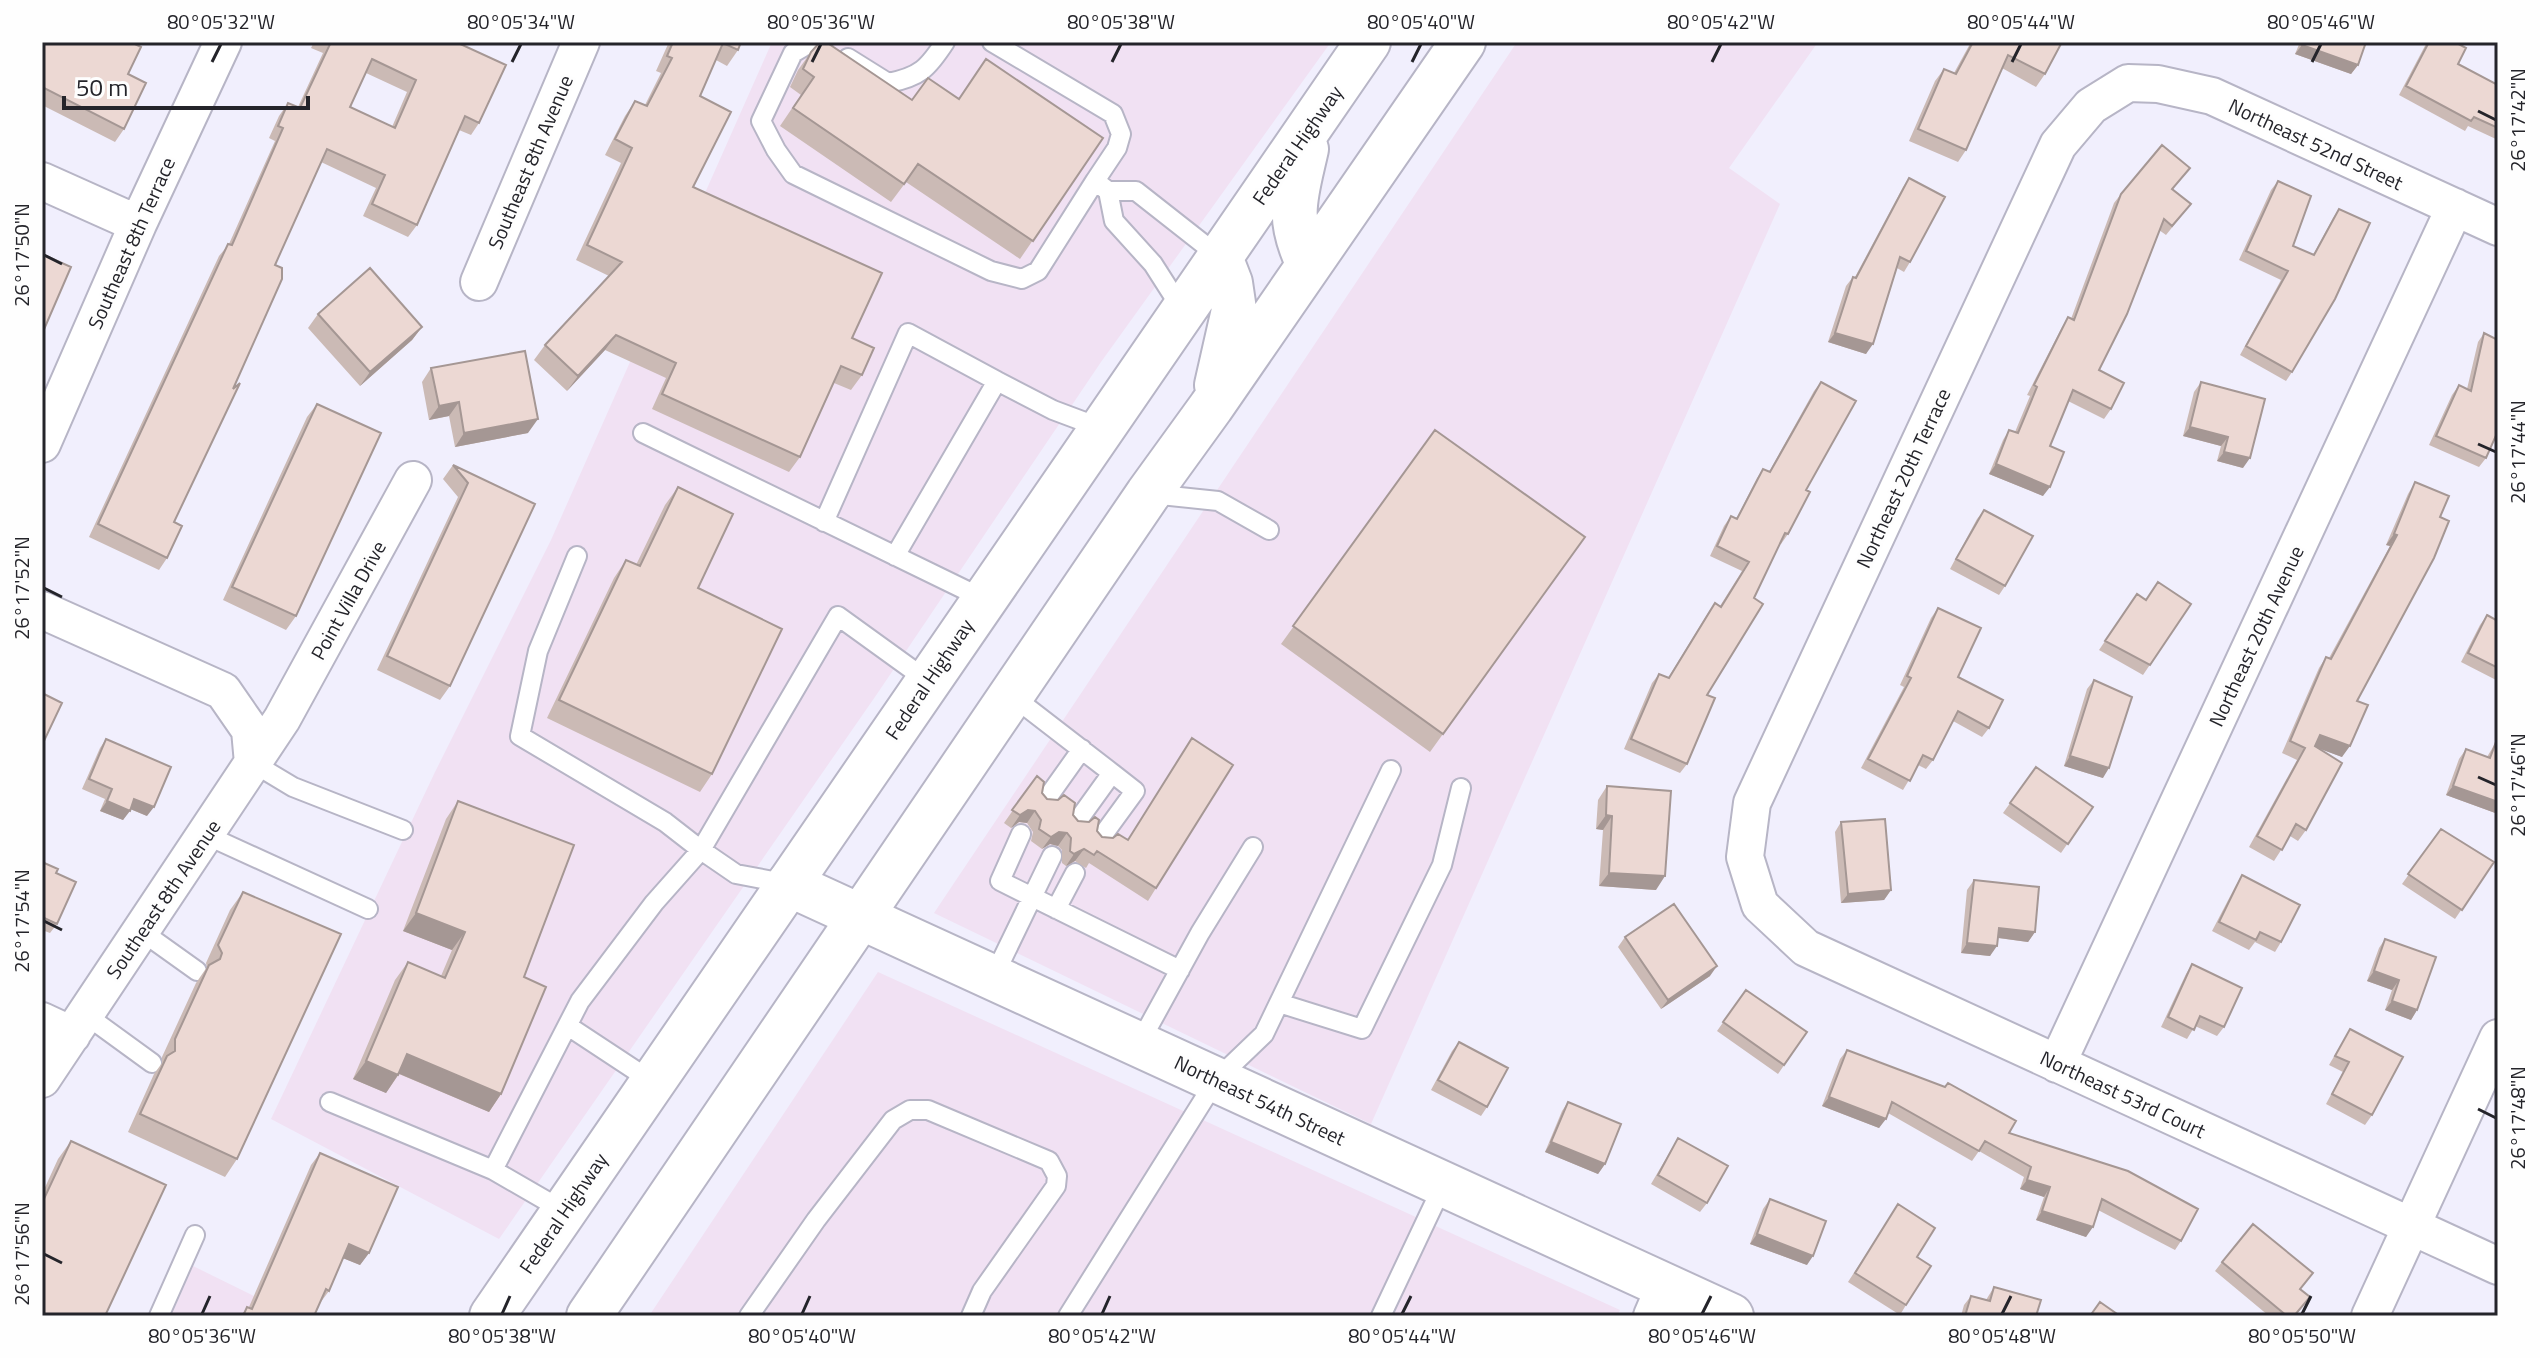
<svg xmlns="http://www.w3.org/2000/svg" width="2540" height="1358" font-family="'Titillium Web',sans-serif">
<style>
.commercial{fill:#f1e1f3}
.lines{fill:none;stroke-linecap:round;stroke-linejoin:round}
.service-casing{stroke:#b7b5c6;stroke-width:22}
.minor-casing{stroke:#b7b5c6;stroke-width:40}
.tertiary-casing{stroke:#b7b5c6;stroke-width:48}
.primary-casing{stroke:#b7b5c6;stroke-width:48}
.service{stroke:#fff;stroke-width:18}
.minor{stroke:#fff;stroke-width:36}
.tertiary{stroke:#fff;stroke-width:44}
.primary{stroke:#fff;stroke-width:44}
.wall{fill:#cbbab5;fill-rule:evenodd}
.shaded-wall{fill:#a59794}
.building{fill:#ecd8d3;stroke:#a59794;stroke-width:2;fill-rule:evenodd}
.ticks{fill:none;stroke:#24242a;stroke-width:3}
.labels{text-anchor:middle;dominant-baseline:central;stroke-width:6;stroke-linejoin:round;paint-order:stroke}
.street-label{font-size:20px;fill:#24242a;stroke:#fefefe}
.neatline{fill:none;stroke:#24242a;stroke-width:3}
.ticks-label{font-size:20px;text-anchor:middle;fill:#24242a}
</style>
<rect width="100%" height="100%" fill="#f1effd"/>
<!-- commercial -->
<path class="commercial" d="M772,42H1331L1101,362L877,694L499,1239L271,1119L435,772L551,540Z
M1517,42H1818L1729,168L1780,204L1371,1124L934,913Z
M878,972L1620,1310L1617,1316H649Z
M193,1266L295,1316H171Z"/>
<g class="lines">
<!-- service casing -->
<g class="service-casing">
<path id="service" d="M823,42L805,46L793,53L761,121L776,150L793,174L991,271L1022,279L1038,271L1095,181L1108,191
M992,42L1113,114L1121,134L1117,148L1095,181
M848,58L888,83C920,77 928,68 945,42
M1183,311L1153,264L1114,221L1108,191H1136L1220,257
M643,433L984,599
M1151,494L1218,501L1269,530
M824,522L908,333L997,381
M577,556L538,651L520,736L665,822L701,850L838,616L928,681
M895,556L997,381L1053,410L1101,428
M1011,695L1112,773L1076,823
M253,763L293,787L403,830
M1045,801L1082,749
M1021,834L1000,881L1180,970
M206,835L368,909
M1100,839L1135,791L1112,773
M1056,909L1075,873
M141,931L197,971
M993,978L1052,856
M1279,1003L1362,1029L1442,865L1461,788
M86,1015L152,1063
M568,1026L653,1082
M1139,1044L1200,933L1253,847
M330,1102L493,1170
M564,1211L493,1170L580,1001L654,903L701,850L736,874L789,884
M159,1316L195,1235
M749,1316L816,1220L893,1120L910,1110H928L1049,1161L1057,1176L1056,1186L982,1291L971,1316
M1068,1316L1216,1080L1264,1034L1391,770
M1381,1316L1443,1185"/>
</g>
<!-- minor casing -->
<g class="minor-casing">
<path id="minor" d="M42,181L138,224
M2498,227L2212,96L2158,84L2128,83L2091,106L2058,145L1752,803L1745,857L1760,905L1806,948L2498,1266
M479,282L581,42
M42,444L138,224L223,42
M42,610L223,691L250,730L253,763
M42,1021L72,1035
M2057,1064L2455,207
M42,1079L282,719L413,480
M1652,1316L1665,1286
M2370,1316L2498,1038"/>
</g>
<!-- tertiary casing -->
<g class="tertiary-casing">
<path id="tertiary" d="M789,884L1731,1316"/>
</g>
<!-- primary casing -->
<g class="primary-casing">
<path id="primary" d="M1306,149C1295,198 1286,217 1309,265
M1217,385L1234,310L1230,283L1220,257
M492,1316L1368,42
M589,1316L1148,494L1211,407L1463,42"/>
</g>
<!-- service -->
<use href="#service" class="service"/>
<!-- minor -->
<use href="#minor" class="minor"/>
<!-- tertiary -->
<use href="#tertiary" class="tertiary"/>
<!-- primary -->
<use href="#primary" class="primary"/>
</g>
<!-- wall -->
<path class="wall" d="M42,42L128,74L124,129L115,142L42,105Z
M314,42H456L479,123L471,135L459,130L417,225L408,237L363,216L376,188L321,162L275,265L174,522L167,558L159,570L89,537L219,256L229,244L275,141L269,138L279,116L288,103L298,107L323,53L311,48ZM366,73L407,92L392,127L350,107Z
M669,42H741L738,50L727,66L716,60L700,96L693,187L852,338L862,375L851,390L834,383L800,457L789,472L652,409L666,378L605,350L567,391L534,360L545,345L609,276L576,260L621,163L605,155L625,116L635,101L645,105L661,73L656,71Z
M1971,42H2062L2045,74L2036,87L2002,68L1966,150L1958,162L1909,141L1935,81L1944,69L1954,73Z
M2300,42H2366L2358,65L2351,74L2295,54Z
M2427,42H2455L2458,64L2498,85V140L2468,126L2465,131L2399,95Z
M811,52L912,100L959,99L1103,138L1020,259L906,182L891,202L780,126L801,95L790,87L798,70Z
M2190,168L2173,189L2191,204L2166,235L2159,230L2099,370L2111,409L2104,419L2068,401L2050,446L2043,496L1989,474L2003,440L2009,430L2015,432L2030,396L2027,395L2062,327L2068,317L2071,319L2114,203L2121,194Z
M1909,178L1910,262L1904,272L1897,268L1866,354L1828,342L1846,286L1853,277H1855L1903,187Z
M2278,181L2293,246L2313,255L2333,218L2339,209L2292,372L2286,381L2240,355L2281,280L2239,260L2271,190Z
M318,314L422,327L412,340L360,386L308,328Z
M2484,333L2486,458L2479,467L2429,445L2452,395L2459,385L2467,389L2478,342Z
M431,368L528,433L455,447L449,416L429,420L422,382Z
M1821,382L1806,490L1788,534L1781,544L1780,543L1707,695L1687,764L1680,773L1624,749L1652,683L1659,674L1668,678L1708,613L1715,603L1720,606L1742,571L1710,556L1724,526L1731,516L1736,519L1757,478L1763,469L1769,472L1814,391Z
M2201,382L2243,468L2217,461L2221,446L2183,436L2194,392Z
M317,404L296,616L286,630L223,600L307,417Z
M1435,430L1585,537L1430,752L1281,644Z
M453,465L535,504L450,686L440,700L377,670L458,497L443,479Z
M2415,482L2342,757L2321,749L2306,830L2298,841L2290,836L2274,861L2249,847L2297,760L2282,753L2319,668L2326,657L2329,658L2390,546L2386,545L2408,494Z
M678,487L698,588L712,774L700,792L547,718L614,578L626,560L636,565L665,505Z
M1984,510L2005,586L1999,595L1950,569L1977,519Z
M2137,594L2146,600L2191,604L2143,675L2099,650Z
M1938,608L1958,677L1989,728L1982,737L1953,721L1933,760L1926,769L1918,765L1903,790L1861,768L1904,687L1900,685L1931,618Z
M2487,615L2498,621V681L2461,662L2480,625Z
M2094,680L2103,778L2064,766L2087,689Z
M1192,738L1156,888L1148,901L1089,863L1086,868L1075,861L1066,866L1062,863V850L1058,846L1050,844L1042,849L1031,841L1033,832L1027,823L1019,822L1011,828L1004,823L1037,776L1042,793L1047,799L1073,815L1078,821L1097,831L1102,837L1128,840Z
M106,739L147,816L130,809L123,820L100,811L105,799L82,789L100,748Z
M2496,742L2498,814L2446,795L2459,759L2466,749L2487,757Z
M2036,767L2093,807L2061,853L2003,813Z
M1607,786L1656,890L1599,886L1603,830L1596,829L1598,800Z
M458,801L524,977L501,1094L489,1112L399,1074L386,1093L353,1079L395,980L408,962L441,976L452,950L403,931L446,819Z
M1841,822L1891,890L1884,900L1841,903L1835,832Z
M2441,829L2494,862L2455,919L2402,884Z
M42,862L56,873L57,924L50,933L42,930Z
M2242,875L2281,942L2275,952L2255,942L2249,950L2212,931L2236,885Z
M1974,880L2035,932L2028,942L1998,938L1990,956L1961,953L1967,890Z
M243,892L237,1159L225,1177L128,1132L154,1074L162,1063V1057L196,983L207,967L206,963L230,910Z
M1625,937L1710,976L1661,1009L1618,947Z
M2385,939L2417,1010L2411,1020L2385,1010L2392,990L2367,981L2379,948Z
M2192,964L2224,1027L2217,1036L2195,1026L2187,1039L2161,1027L2186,974Z
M1746,990L1807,1032L1778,1074L1717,1031Z
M2350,1029L2372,1115L2365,1125L2326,1104L2343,1072L2329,1065Z
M1459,1042L1487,1107L1481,1116L1431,1090L1452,1051Z
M1847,1050L2009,1133L2181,1241L2175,1250L2098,1210L2086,1237L2036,1220L2044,1197L2020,1189L2024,1177L1979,1151L1972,1161L1888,1113L1879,1128L1822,1106L1840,1059Z
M1568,1102L1605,1164L1598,1174L1545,1152L1562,1111Z
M1678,1138L1707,1203L1700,1212L1651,1184Z
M71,1141L42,1316V1194L58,1159Z
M320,1153L369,1253L360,1265L343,1258L329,1291L320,1303L314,1316H241L247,1307H249L311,1165Z
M1770,1199L1807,1265L1750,1244L1763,1209Z
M1892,1214L1917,1257L1906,1305L1900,1315L1848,1282Z
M2222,1262L2301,1289L2303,1306L2295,1316H2269L2215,1271Z
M1994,1287L2036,1316H1961L1964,1305L1971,1296L1986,1300Z"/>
<!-- shaded-wall -->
<path class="shaded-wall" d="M2302,45L2358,65L2351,74L2295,54Z
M422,327L412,340L360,386L370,372Z
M1835,333L1873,344L1866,354L1828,342Z
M616,335L605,350L567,391L578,376Z
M459,402L449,416L429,420L439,406Z
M538,419L528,433L455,447L464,433Z
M2190,427L2228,437L2221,446L2183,436Z
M2224,452L2250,458L2243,468L2217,461Z
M1996,464L2050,487L2043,496L1989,474Z
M2394,534L2397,535L2390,546L2386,545Z
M2320,735L2350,746L2342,757L2312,746Z
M2070,756L2109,768L2103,778L2064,766Z
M2453,786L2498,802V814L2446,795Z
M134,799L154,807L147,816L128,808Z
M107,801L130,811L123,820L100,811Z
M1028,810L1035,811L1027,823L1019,822L1011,828L1020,815Z
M1606,815L1612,816L1603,830L1596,829Z
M1059,832L1067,833L1058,846L1050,844L1042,849L1051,837Z
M1084,849L1075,861L1066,866L1074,854Z
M1609,873L1665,876L1656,890L1599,886Z
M1891,890L1884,900L1841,903L1848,894Z
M416,913L465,932L452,950L403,931Z
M1999,928L2035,932L2028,942L1992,937Z
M1967,943L1997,946L1990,956L1961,953Z
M1717,966L1710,976L1661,1009L1668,1000Z
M2374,971L2399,980L2392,990L2367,981Z
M2392,1001L2417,1010L2411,1020L2385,1010Z
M407,1054L501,1094L489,1112L395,1072Z
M366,1061L398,1075L386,1093L353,1079Z
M1829,1097L1886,1119L1879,1128L1822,1106Z
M1551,1142L1605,1164L1598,1174L1545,1152Z
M2027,1180L2050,1187L2044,1197L2020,1189Z
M2042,1211L2093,1227L2086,1237L2036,1220Z
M1757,1234L1813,1256L1807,1265L1750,1244Z
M349,1244L369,1253L360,1265L340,1257Z"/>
<!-- building -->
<path class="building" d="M42,42H131L141,47L128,74L146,83L124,129L42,87Z
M331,42H456L506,65L479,123L465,116L417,225L372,204L385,175L327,149L275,265L282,268V279L233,389L240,383L174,522L182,526L167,558L98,524L228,244L232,245L283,128L278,126L288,103L300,108ZM372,59L416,80L395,128L350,107Z
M673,42H741L738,50L723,43L700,96L731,112L693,187L882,273L852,338L874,348L862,375L841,366L800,457L662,394L676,363L616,335L578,376L545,345L622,262L587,245L632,148L615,139L635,101L647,106L672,58L667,56Z
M820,42H826L912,100L928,78L959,99L986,59L1103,138L1033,241L918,164L904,184L793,108L814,77L803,69L811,52Z
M1973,42H2062L2045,74L2008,55L1966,150L1918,129L1944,69L1956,74Z
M2303,42H2366L2358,65L2302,45Z
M2429,42H2455L2466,48L2458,64L2498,85V128L2474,117L2471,121L2406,86Z
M2162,145L2190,168L2172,189L2191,204L2172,226L2164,219L2127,314L2099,370L2124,383L2111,409L2073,390L2050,446L2064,452L2050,487L1996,464L2009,430L2018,433L2037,387L2034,385L2068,317L2074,320L2121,194Z
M1909,178L1945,197L1910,262L1900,257L1873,344L1835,333L1853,277L1856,278Z
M2278,181L2311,196L2293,246L2314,255L2339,209L2370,223L2335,299L2292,372L2246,346L2288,271L2246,251Z
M42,254L71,267L42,334Z
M370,268L422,327L370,372L318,314Z
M2484,333L2498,340V431L2486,458L2436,436L2459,385L2471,391Z
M525,351L538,419L464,433L459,402L439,406L431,368Z
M1821,382L1856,401L1806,490L1810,492L1788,534L1785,533L1754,598L1763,604L1707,695L1715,698L1687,764L1631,739L1659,674L1669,678L1715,603L1721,607L1749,562L1717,546L1731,516L1737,519L1763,469L1770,472Z
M2201,382L2265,399L2250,458L2224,452L2228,437L2190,427Z
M317,404L381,433L296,616L232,587Z
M1435,430L1585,537L1443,734L1293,626Z
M453,465L535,504L450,686L387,656L468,483Z
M2415,482L2449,496L2440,517L2449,521L2434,558L2357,701L2368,705L2350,746L2320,735L2315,746L2342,763L2306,830L2296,824L2282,850L2257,836L2305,748L2290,741L2326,657L2331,659L2397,535L2394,534Z
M678,487L733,514L698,588L782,629L712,774L559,700L626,560L640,566Z
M1984,510L2033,536L2005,586L1956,559Z
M2158,582L2191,604L2150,665L2105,641L2137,594L2146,600Z
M1938,608L1981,628L1958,677L2003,700L1989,728L1958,711L1933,760L1923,755L1910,781L1868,759L1911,678L1907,676Z
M2487,615L2498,621V668L2468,653Z
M2094,680L2132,697L2109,768L2070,756Z
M42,693L62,703L44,741L42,740Z
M1192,738L1233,765L1156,888L1097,851L1094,855L1084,849L1074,854L1070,851L1071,838L1067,833L1059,832L1051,837L1039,829L1041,820L1035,811L1028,810L1020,815L1012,810L1037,776L1044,782L1042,793L1047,799L1058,800L1064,795L1075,803L1073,815L1078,821L1089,822L1095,817L1099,820L1097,831L1102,837L1113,838L1118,834L1128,840Z
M106,739L171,767L154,807L134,799L130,811L107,801L112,789L89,779Z
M2496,742L2498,743V802L2453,786L2466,749L2490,758Z
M2036,767L2093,807L2068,844L2010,803Z
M1607,786L1671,791L1665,876L1609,873L1612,816L1606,815Z
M458,801L574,845L524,977L546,987L501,1094L407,1054L398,1075L366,1061L408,962L445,978L465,932L416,913Z
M1885,819L1891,890L1848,894L1841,822Z
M2441,829L2494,862L2462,910L2408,874Z
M42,862L58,869L56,873L76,882L57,924L42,917Z
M2242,875L2300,905L2281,942L2260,932L2256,940L2219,922Z
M1974,880L2039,887L2035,932L1999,928L1997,946L1967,943Z
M243,892L341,934L237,1159L140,1114L167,1056L175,1051V1039L209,965L220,959L222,953L218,945Z
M1674,904L1717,966L1668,1000L1625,937Z
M2385,939L2436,957L2417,1010L2392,1001L2399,980L2374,971Z
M2192,964L2242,988L2224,1027L2200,1016L2194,1030L2168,1017Z
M1746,990L1807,1032L1784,1065L1723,1022Z
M2350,1029L2403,1057L2372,1115L2332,1094L2349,1062L2335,1056Z
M1459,1042L1508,1068L1487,1107L1438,1080Z
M1847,1050L1945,1087L1948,1083L2016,1121L2009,1133L2128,1171L2198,1209L2181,1241L2102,1199L2093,1227L2042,1211L2050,1187L2027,1180L2031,1167L1985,1141L1979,1151L1892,1102L1886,1119L1829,1097Z
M1568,1102L1621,1124L1605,1164L1551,1142Z
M1678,1138L1728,1166L1707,1203L1658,1175Z
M71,1141L166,1185L105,1316H42V1203Z
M320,1153L398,1187L369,1253L349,1244L329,1291L326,1289L314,1316H243L247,1307L252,1309Z
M1770,1199L1826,1221L1813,1256L1757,1234Z
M1898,1204L1935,1228L1917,1257L1931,1266L1906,1305L1855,1273Z
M2253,1224L2313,1273L2300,1289L2310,1297L2294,1316H2287L2222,1262Z
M1994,1287L2041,1300L2036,1316H1965L1971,1296L1990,1301Z
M2100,1302L2120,1316H2090Z"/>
<!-- ticks -->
<path class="ticks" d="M212,62L221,44M512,62L521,44M812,62L821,44M1112,62L1121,44M1412,62L1421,44M1712,62L1721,44M2012,62L2021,44M2312,62L2321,44M2478,111L2496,120M44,255L62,264M2478,444L2496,452M44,588L62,597M2478,777L2496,785M44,921L62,930M2478,1109L2496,1118M44,1254L62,1263M202,1314L210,1296M502,1314L510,1296M802,1314L810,1296M1102,1314L1110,1296M1402,1314L1411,1296M1702,1314L1711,1296M2002,1314L2011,1296M2302,1314L2311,1296"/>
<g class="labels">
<!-- street labels -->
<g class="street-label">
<text transform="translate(2316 144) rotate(25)">Northeast 52nd Street</text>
<text transform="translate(1297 145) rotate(-55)">Federal Highway</text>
<text transform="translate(530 162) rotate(-67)">Southeast 8th Avenue</text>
<text transform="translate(131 243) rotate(-66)">Southeast 8th Terrace</text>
<text transform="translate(1903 478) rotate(-65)">Northeast 20th Terrace</text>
<text transform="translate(348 600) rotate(-61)">Point Villa Drive</text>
<text transform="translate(2256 636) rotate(-65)">Northeast 20th Avenue</text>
<text transform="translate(929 679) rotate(-56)">Federal Highway</text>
<text transform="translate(163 899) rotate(-56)">Southeast 8th Avenue</text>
<text transform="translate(2123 1094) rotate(25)">Northeast 53rd Court</text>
<text transform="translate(1260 1100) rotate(25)">Northeast 54th Street</text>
<text transform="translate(563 1213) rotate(-56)">Federal Highway</text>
</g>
</g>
<!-- border -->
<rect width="2540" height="1358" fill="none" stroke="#fefefe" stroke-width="88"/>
<!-- scale -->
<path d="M64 96v12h244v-12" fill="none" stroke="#24242a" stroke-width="4"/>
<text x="76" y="96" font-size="24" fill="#24242a" stroke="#fefefe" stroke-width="6" paint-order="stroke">50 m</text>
<rect x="44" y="44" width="2452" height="1270" class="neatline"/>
<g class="ticks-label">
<text x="221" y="29">80°05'32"W</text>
<text x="521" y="29">80°05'34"W</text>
<text x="821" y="29">80°05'36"W</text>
<text x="1121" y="29">80°05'38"W</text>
<text x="1421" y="29">80°05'40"W</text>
<text x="1721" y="29">80°05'42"W</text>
<text x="2021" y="29">80°05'44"W</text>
<text x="2321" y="29">80°05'46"W</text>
<text transform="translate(2518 120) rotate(-90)" y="7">26°17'42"N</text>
<text transform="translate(22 255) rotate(-90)" y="7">26°17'50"N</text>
<text transform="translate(2518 452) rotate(-90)" y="7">26°17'44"N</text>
<text transform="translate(22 588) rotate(-90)" y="7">26°17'52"N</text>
<text transform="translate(2518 785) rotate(-90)" y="7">26°17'46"N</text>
<text transform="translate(22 921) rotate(-90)" y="7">26°17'54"N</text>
<text transform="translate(2518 1118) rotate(-90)" y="7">26°17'48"N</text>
<text transform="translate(22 1254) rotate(-90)" y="7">26°17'56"N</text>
<text x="202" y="1343">80°05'36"W</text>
<text x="502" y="1343">80°05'38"W</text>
<text x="802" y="1343">80°05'40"W</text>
<text x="1102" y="1343">80°05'42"W</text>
<text x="1402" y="1343">80°05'44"W</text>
<text x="1702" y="1343">80°05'46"W</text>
<text x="2002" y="1343">80°05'48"W</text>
<text x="2302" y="1343">80°05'50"W</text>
</g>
</svg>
